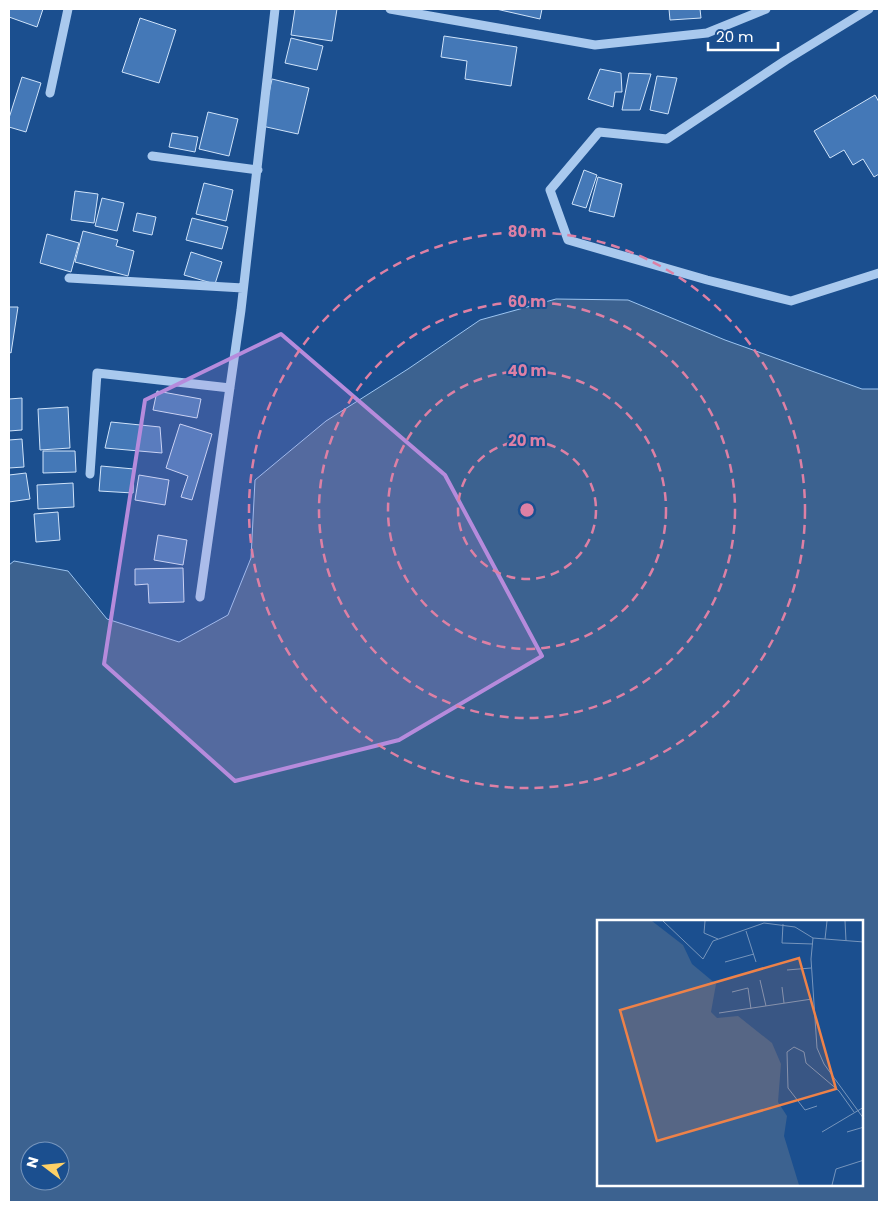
<svg xmlns="http://www.w3.org/2000/svg" width="888" height="1211" font-family="Poppins,sans-serif">
<style>
.water{fill:#3c6290;stroke:#9cc4f0;fill-rule:evenodd}
.building{fill:#4478b7;stroke:#cfe3fa}
.lines{fill:none;stroke-linecap:round;stroke-linejoin:round}
.minor{stroke:#a9c9ee;stroke-width:9}
.marked{fill:#b68bdc;fill-opacity:0.2;stroke:#b68bdc;stroke-width:4;stroke-linejoin:round}
.ring{fill:none;stroke:#dd80a5;stroke-width:2.5;stroke-dasharray:9 6}
.inset-road{fill:none;stroke:#7695bc;stroke-width:1}
.view{fill:#ee8249;fill-opacity:0.15;stroke:#ee8249;stroke-width:2.5}
.inset-edge{fill:none;stroke:#fff;stroke-width:2.5}
.centre{fill:#dd80a5;stroke:#1b4f8f;stroke-width:2.5}
.ring-label{font-size:15px;text-anchor:middle;font-weight:bold;fill:#dd80a5;stroke:#1b4f8f;stroke-width:4;stroke-linejoin:round;paint-order:stroke}
</style>
<rect width="100%" height="100%" fill="#1b4f8f"/>
<!-- water -->
<path class="water" d="M556,299L628,300L725,340L862,389H879V1202H9V565L14,561L68,571L107,619L179,642L228,615L251,558L255,480L326,421L408,369L480,320ZM598,921H862V1185H598ZM30,1151H60V1181H30Z"/>
<!-- building -->
<path class="building" d="M9,9H43L37,27L9,17Z
M295,9H337L332,41L291,35Z
M496,9H542L540,19Z
M669,9H700L701,18L670,20Z
M140,18L176,30L159,83L122,72Z
M444,36L517,47L511,86L465,79L467,61L441,57Z
M291,38L323,46L317,70L285,63Z
M600,69L621,73L622,92H615L613,107L588,99Z
M629,73L651,74L640,110H622Z
M657,76L677,78L668,114L650,110Z
M22,77L41,83L26,132L9,127V118Z
M272,79L309,88L298,134L262,126Z
M875,95L879,102V174L874,177L863,159L853,165L844,150L830,158L814,131Z
M208,112L238,119L229,156L199,149Z
M172,133L198,137L195,152L169,147Z
M584,170L597,175L586,208L572,204Z
M598,177L622,184L614,217L589,211Z
M204,183L233,190L226,221L196,214Z
M75,191L98,194L94,223L71,220Z
M102,198L124,203L117,231L95,226Z
M137,213L156,217L152,235L133,231Z
M192,218L228,227L222,249L186,240Z
M83,231L118,240L116,246L134,251L128,276L75,262Z
M47,234L79,243L71,272L40,263Z
M191,252L222,262L215,284L184,275Z
M9,307H18L11,353L9,352Z
M157,391L201,399L197,418L153,410Z
M22,398V430L9,431V399Z
M68,407L70,448L40,450L38,409Z
M111,422L160,427L162,453L105,448Z
M180,424L212,434L192,500L181,497L188,476L166,468Z
M22,439L24,467L9,468V440Z
M43,451H75L76,472L43,473Z
M101,466L134,469L133,493L99,491Z
M26,473L30,499L9,502V475Z
M139,475L169,480L165,505L135,500Z
M73,483L74,507L38,509L37,485Z
M58,512L60,540L36,542L34,514Z
M158,535L187,540L183,565L154,560Z
M183,568L184,602L149,603L148,584L135,585V569Z"/>
<g class="lines">
<!-- minor -->
<path class="minor" d="M390,9L595,45L707,33L766,9
M869,9L786,60L667,139L599,132L550,190L568,240L707,280L791,301L879,273
M50,93L68,9
M152,156L258,170
M69,278L243,288
M90,474L97,373L230,388
M200,597L241,310L275,9"/>
</g>
<!-- marked area -->
<path class="marked" d="M281,334L445,475L542,656L399,740L235,781L104,664L145,400Z"/>
<!-- distance rings -->
<g class="ring">
<circle cx="527" cy="510" r="69"/>
<circle cx="527" cy="510" r="139"/>
<circle cx="527" cy="510" r="208"/>
<circle cx="527" cy="510" r="278"/>
</g>
<!-- overview -->
<g transform="translate(597 920)">
<rect width="266" height="266" fill="#1b4f8f"/>
<path d="M0,1H55L86,25L95,44L119,64L114,92L120,98L141,96L175,123L184,144L181,182L190,196L187,216L202,265H0Z" fill="#3c6290"/>
<path class="inset-road" d="M66,1L106,39L116,21L167,3L198,7L216,18M108,1L107,13L121,19M230,1L228,19L216,18L214,39L220,128L227,144L267,199M248,1L249,21M186,4L185,23L216,24M149,11L159,42M228,19L267,22M128,42L157,34M190,50L214,48M163,60L169,86M185,67L187,83M135,72L151,68L154,89M122,93L215,79M220,186L208,190L191,168L190,132L197,127L207,132L209,143L242,171L257,192M225,212L267,187M250,212L267,207M235,265L239,249L267,240"/>
<path class="view" d="M202,38L239,169L60,221L23,90Z"/>
<rect width="266" height="266" class="inset-edge"/>
</g>
<circle cx="527" cy="510" r="8" class="centre"/>
<g class="ring-label">
<text x="527" y="237">80 m</text>
<text x="527" y="307">60 m</text>
<text x="527" y="376">40 m</text>
<text x="527" y="446">20 m</text>
</g>
<!-- border -->
<rect width="888" height="1211" fill="none" stroke="#ffffff" stroke-width="20"/>
<!-- north arrow -->
<g transform="translate(45 1166) rotate(286)"><circle r="24" fill="#1b4f8f" stroke="#7695bc"/>
<path d="M0-4L9 19L0 12L-9 19Z" fill="#ffd166"/>
<text y="-8" font-size="14" font-weight="bold" text-anchor="middle" fill="#ffffff">N</text>
</g>
<!-- scale -->
<path d="M708 42v8h70v-8" fill="none" stroke="#ffffff" stroke-width="2.5"/>
<text x="716" y="42" font-size="15" fill="#ffffff" stroke="#1b4f8f" stroke-width="4" paint-order="stroke">20 m</text>
</svg>
